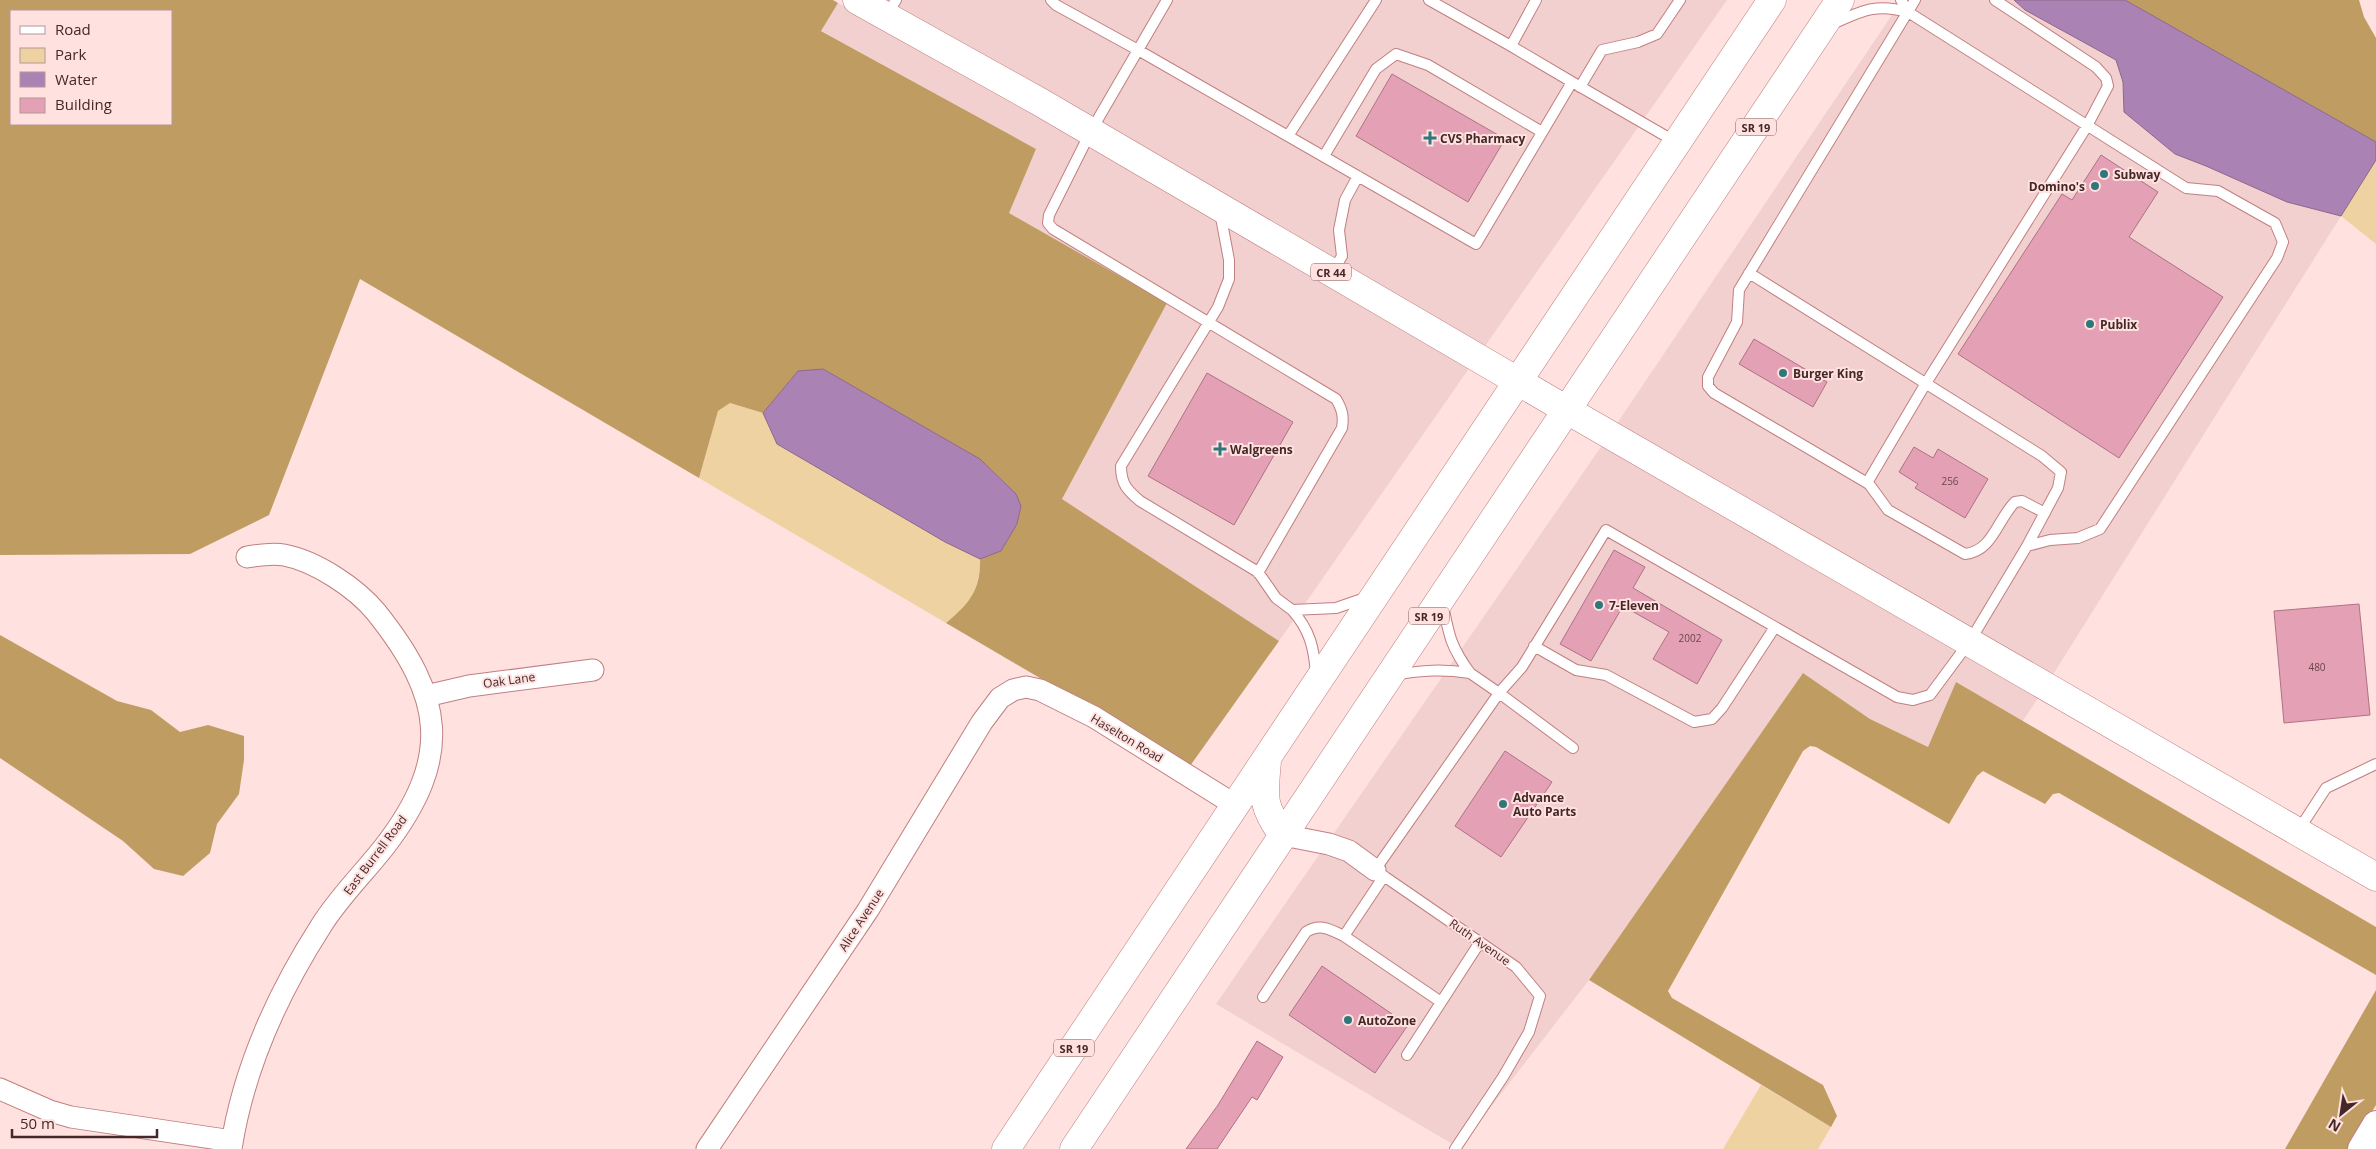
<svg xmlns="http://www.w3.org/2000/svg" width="2376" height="1149" font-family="'Open Sans',sans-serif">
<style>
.built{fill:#f1d0cf}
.green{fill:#efd2a1}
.forest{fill:#bf9d62;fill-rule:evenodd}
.water{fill:#ab82b4;stroke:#8c678a}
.building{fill:#e4a0b4;stroke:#b07185}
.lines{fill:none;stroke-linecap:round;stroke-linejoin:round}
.service-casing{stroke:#c27f7f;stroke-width:12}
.minor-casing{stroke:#c27f7f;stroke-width:23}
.tertiary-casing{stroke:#c27f7f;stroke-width:28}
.secondary-casing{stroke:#c27f7f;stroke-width:29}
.primary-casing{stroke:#c27f7f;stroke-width:29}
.service{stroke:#fff;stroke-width:10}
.minor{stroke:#fff;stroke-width:21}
.tertiary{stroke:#fff;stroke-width:26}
.secondary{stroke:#fff;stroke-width:28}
.primary{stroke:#fff;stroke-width:28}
.poi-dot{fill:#2e777b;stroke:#ffe1e0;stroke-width:2}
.labels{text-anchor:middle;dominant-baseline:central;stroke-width:4;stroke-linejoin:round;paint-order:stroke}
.number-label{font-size:10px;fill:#6c464b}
.shield{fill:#ffe1e0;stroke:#7c605f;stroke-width:1}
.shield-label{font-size:11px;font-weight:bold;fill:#442828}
.poi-label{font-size:12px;font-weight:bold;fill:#442828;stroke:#ffe1e0;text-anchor:start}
.street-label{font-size:12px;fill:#442828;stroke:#ffe1e0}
</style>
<rect width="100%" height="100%" fill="#ffe1e0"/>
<!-- built -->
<path class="built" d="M880,0H1727L1483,349Z
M1902,0H2014L2025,10L2116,60L2123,82L2124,112L2175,154L2206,166L2287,202L2341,216L2052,676L1616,425Z
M838,3L1034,112L1470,367L1279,641L1062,499L1166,303L1008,213L1036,149L820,30Z
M1603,444L2040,695L2022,722L1956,682L1928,747L1870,719L1803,673L1589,980L1459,1148L1216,1004Z"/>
<!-- green -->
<path class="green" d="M2376,160V244L2341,216Z
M730,403L763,413L777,444L945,542L980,559C981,591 968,604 946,623L699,478L718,411Z
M1761,1085L1831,1127L1818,1149H1723Z"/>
<!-- forest -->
<path class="forest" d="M0,0H833L838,3L821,31L1036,149L1009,213L1167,303L1062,499L1279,641L1190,766L946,623C968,604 981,591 980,559L1001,551L1017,524L1021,506L1016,494L980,459L823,369L798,371L763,413L730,403L718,411L699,478L360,279L269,515L190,554L0,555ZM11,11H171V124H11Z
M2125,0H2359L2364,17L2376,38V142Z
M0,635L117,701L151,710L180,732L208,725L244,736V760L239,794L217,824L210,853L183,876L154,869L123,841L0,758Z
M1803,673L1870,719L1928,747L1956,682L2376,927V975L2059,793L2053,794L2045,804L1983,771L1977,776L1949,824L1816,747L1810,746L1803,751L1668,991L1672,998L1823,1085L1837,1116L1831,1127L1589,980Z
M2376,990V1105L2349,1149H2285Z"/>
<!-- water -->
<path class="water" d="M2014,0H2125L2376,142V160L2341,216L2287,202L2206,166L2175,154L2124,112L2123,82L2116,60L2025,10Z
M823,369L980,459L1016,494L1021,506L1017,524L1001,551L980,559L945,542L777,444L763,413L798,371Z"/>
<!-- building -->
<path class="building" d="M1392,74L1505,139L1468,202L1356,136Z
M2101,155L2158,192L2129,237L2223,297L2119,458L1958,354L2062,194L2072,200Z
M1754,339L1827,382L1813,407L1739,364Z
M1207,373L1293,422L1234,525L1148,476Z
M1914,447L1933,458L1938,449L1988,479L1965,518L1915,488L1918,484L1899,472Z
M1614,550L1645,567L1633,588L1722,640L1697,684L1653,659L1669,632L1623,606L1591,661L1560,644Z
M2359,604L2370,715L2284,723L2274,611Z
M1505,751L1552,782L1501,857L1455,826Z
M1322,966L1408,1025L1375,1073L1289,1015Z
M1257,1041L1283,1057L1257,1100L1252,1097L1217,1149H1186L1218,1105Z"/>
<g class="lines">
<!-- service casing -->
<g class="service-casing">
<path id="service" d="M1051,0L1056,5L1138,50L1167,0
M1429,0L1511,46
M1536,0L1511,46L1572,82
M1915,0L1739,290L1737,322L1708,377V386L1714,393L1869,484L1888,510L1965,554C1993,551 1997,520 2015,502L2022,501L2045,513
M886,16L896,0
M1832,24C1862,11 1875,3 1908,12L1901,0
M1580,87L1602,50L1638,42L1657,34L1680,0
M1288,136L1376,0
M1324,156L1376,69L1396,54L1428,65L1542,132
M1220,212L1229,260V279L1218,307L1121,466C1121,484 1127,490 1140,501L1258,572L1276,598L1292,610
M1333,271L1342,256L1339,230L1345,200L1358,176
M1749,273L2042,456L2061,472L2058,488L2027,546
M1867,483L1926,383L2087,126L2108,86L2106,78L2096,67L1995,0
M1258,573L1342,428C1344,416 1342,409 1336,399L1053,229L1048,223L1049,215L1091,131L1138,50L1476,244L1572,82L1676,142
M1534,646L1576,670L1606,675L1694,722L1712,719L1722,708L1775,627
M1316,674C1314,648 1310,630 1292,610L1336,608L1365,598
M1395,675C1422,670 1443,669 1470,673C1451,647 1449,636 1443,605
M1573,748L1499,693L1522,667L1606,530L1897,697L1913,700L1930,695L1970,641L2027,546L2050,540L2078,538L2100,529L2277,258L2283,242L2275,223L2218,191L2186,188L1908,12
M2298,831L2326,788L2376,764
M1384,876L1344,936L1441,1002
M1263,997L1306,932C1320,923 1329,929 1344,936
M1407,1055L1480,942
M1455,1149L1503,1077L1529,1032L1540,996L1516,967L1375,870L1499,693L1470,673"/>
</g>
<!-- minor casing -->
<g class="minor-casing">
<path id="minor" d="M426,696L469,686L593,670
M1283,835L1329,844L1349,851L1375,870
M0,1089L50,1111L71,1117L232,1141
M231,1149C243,1070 278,993 321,926C339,897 364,873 385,846C453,757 444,697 376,612C356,588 316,561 284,555C272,553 259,555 247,557
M707,1149L868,910L982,722L1000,698L1013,690L1026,687L1040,690L1094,717L1235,805"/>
</g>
<!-- tertiary casing -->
<g class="tertiary-casing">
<path id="tertiary" d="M2361,1149L2376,1124"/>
</g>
<!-- secondary casing -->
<g class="secondary-casing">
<path id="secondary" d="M1567,410L2376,877"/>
</g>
<!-- primary casing -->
<g class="primary-casing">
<path id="primary" d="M857,0L1040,102L1567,410
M1267,761C1264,797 1261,805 1283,835
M1006,1149L1772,0
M1074,1149L1840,0"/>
</g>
<!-- service -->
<use href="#service" class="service"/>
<!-- minor -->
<use href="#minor" class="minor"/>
<!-- tertiary -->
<use href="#tertiary" class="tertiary"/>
<!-- secondary -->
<use href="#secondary" class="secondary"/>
<!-- primary -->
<use href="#primary" class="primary"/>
</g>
<!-- markers -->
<g class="poi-dot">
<path d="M1427.5 130.5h5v5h5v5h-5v5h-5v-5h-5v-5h5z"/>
<circle cx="2104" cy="174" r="5"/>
<circle cx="2095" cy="186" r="5"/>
<circle cx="2090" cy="324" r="5"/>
<circle cx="1783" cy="373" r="5"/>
<path d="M1217.5 441.5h5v5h5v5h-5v5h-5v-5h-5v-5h5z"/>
<circle cx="1599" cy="605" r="5"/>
<circle cx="1503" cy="804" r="5"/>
<circle cx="1348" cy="1020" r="5"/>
</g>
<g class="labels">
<!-- number labels -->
<g class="number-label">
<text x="1950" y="481">256</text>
<text x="1690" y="638">2002</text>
<text x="2317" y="667">480</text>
</g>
<!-- shield labels -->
<g class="shield">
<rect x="1736" y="118.5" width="40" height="17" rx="4"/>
<rect x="1311" y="263.5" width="40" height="17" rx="4"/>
<rect x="1409" y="607.5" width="40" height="17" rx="4"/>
<rect x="1054" y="1039.5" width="40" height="17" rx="4"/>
</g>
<g class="shield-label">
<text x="1756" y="127">SR 19</text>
<text x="1331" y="272">CR 44</text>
<text x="1429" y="616">SR 19</text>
<text x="1074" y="1048">SR 19</text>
</g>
<!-- poi labels -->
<g class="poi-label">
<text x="1440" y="138">CVS Pharmacy</text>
<text x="2114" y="174">Subway</text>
<text x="2085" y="186" text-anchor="end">Domino's</text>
<text x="2100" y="324">Publix</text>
<text x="1793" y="373">Burger King</text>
<text x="1230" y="449">Walgreens</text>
<text x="1609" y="605">7-Eleven</text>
<text x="1513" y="797">Advance<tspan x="1513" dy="14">Auto Parts</tspan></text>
<text x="1358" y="1020">AutoZone</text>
</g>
<!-- street labels -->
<g class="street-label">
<text transform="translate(509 680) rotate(-8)">Oak Lane</text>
<text transform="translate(1127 738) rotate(31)">Haselton Road</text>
<text transform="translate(375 855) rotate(-53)">East Burrell Road</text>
<text transform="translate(861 920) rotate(-57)">Alice Avenue</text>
<text transform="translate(1480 942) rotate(35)">Ruth Avenue</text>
</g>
</g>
<!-- legend -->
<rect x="10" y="10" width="162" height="115" fill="#ffe1e0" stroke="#b49796"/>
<rect x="20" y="26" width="25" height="8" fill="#ffffff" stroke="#b49796"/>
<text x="55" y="35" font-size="15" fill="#442828">Road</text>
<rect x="20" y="48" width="25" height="15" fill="#efd2a1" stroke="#b49796"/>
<text x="55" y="60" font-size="15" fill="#442828">Park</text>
<rect x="20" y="72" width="25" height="15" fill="#ab82b4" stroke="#b49796"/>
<text x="55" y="85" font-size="15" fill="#442828">Water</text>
<rect x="20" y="98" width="25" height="15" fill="#e4a0b4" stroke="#b49796"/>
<text x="55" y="110" font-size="15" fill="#442828">Building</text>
<!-- north arrow -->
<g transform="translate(2341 1114) rotate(210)" stroke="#ffe1e0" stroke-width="4" paint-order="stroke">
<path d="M0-4L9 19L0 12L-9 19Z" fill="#442828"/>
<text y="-8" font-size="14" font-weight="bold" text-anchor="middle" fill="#442828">N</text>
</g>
<!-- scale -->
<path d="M12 1129v8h145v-8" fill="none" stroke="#442828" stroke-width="2.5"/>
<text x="20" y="1129" font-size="15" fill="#442828" stroke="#ffe1e0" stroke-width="4" paint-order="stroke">50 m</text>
</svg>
